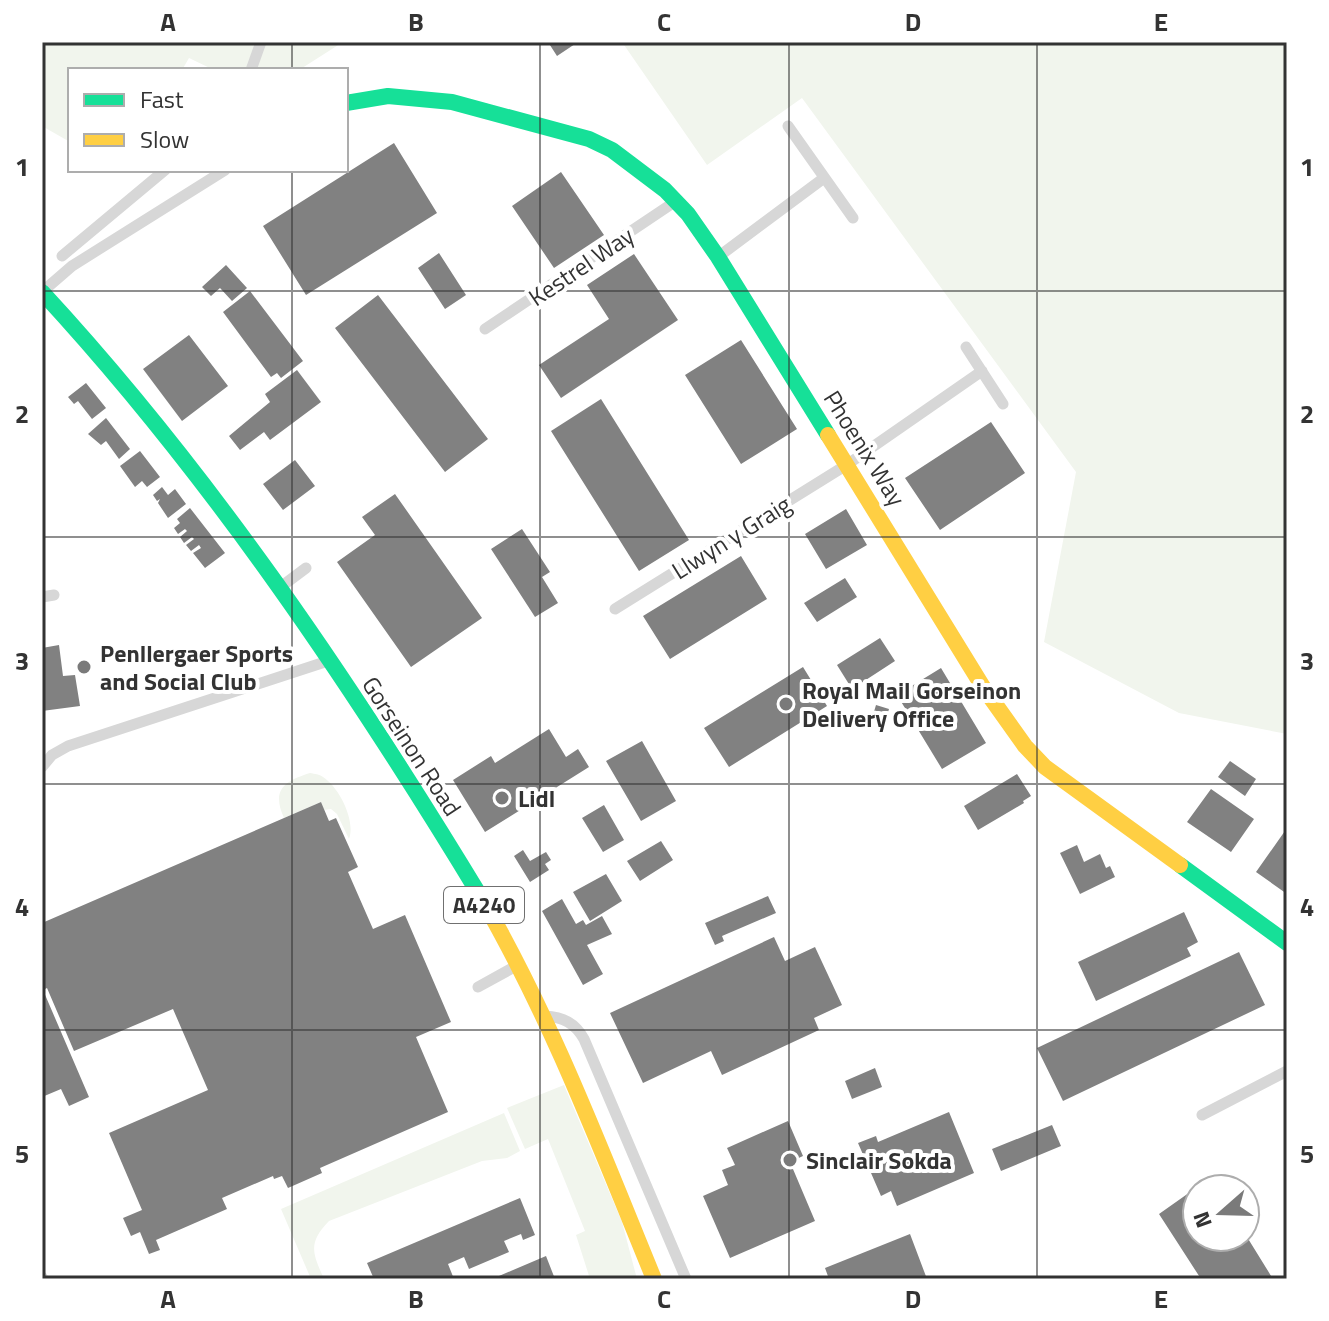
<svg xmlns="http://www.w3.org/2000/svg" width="1329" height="1321" font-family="'Titillium Web',sans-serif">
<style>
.green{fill:#f1f5ed}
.building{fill:#818181}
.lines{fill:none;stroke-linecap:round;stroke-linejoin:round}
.street{stroke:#d7d7d7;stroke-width:11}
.fast{stroke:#16e098;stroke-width:16}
.slow{stroke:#ffcf43;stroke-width:16}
.grid{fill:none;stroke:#333;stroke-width:2;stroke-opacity:0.55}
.poi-dot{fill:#7a7a7a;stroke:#fff;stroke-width:3}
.labels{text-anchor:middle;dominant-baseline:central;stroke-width:8;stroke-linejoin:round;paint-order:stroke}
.shield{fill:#fff;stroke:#707070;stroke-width:2}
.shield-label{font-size:22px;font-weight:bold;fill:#333}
.street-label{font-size:24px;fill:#333;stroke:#fff}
.poi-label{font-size:24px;font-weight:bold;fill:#333;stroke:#fff;text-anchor:start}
.neatline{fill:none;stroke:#333;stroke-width:3}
.grid-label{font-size:26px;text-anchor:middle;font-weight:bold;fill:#333}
</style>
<rect width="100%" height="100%" fill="#fff"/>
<!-- green -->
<path class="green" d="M42,42H343L299,70H214L189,58L182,70H70V142L42,126Z
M622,42H1287V734L1179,713L1044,642L1076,472L802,98L707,165Z
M310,773C315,774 319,774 323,777C339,787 356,821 349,839L337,814L331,809L324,810L321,802L284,818C271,789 285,781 310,773Z
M564,1085L622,1222L637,1279H590L576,1235L585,1231L548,1139L525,1149L507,1108Z
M504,1113L520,1151L507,1158L482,1161L329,1221C308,1243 312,1252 324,1279H311L281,1209Z"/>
<!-- building -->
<path class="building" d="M548,42H578L557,56Z
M394,143L437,213L306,295L263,226Z
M561,172L604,235L554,268L512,206Z
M439,253L466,295L445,309L418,268Z
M634,254L678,320L561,398L539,365L609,319L587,285Z
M226,265L247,288L232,301L220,288L211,296L202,287Z
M250,291L303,361L281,378L277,373L271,377L223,312Z
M378,295L488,439L445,472L335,328Z
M189,335L228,386L182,421L143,369Z
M741,340L797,429L741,464L685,375Z
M297,370L321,402L270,440L264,432L240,450L229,436L270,402L265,394Z
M86,383L106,408L92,419L78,401L74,404L68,397Z
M601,399L689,540L639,571L551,431Z
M106,418L130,449L119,459L106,441L101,445L88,434Z
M991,422L1025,473L940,530L905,478Z
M140,451L160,477L147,487L142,481L135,487L120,466Z
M295,460L315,486L283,510L263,484Z
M162,487L168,495L175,489L186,504L168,518L158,503L160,499L157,501L153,495Z
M395,494L482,618L411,667L337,562L375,535L362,517Z
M190,508L225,553L205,568L193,553L201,548L199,545L191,551L186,545L194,539L192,537L184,543L180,537L187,531L185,529L178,534L174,528L180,523L177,519Z
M846,509L867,545L826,569L805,534Z
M522,529L550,572L542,577L558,603L535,617L491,549Z
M741,556L767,599L670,659L643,616Z
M845,578L857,597L817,622L804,603Z
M880,638L895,661L852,689L837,665Z
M59,645L63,676L75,675L80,706L42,711V648Z
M803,667L827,706L729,767L704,728Z
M941,668L986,743L942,769L897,695Z
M876,705L889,709L883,730L870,725Z
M549,729L566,757L578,749L589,767L485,832L453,780L491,756L495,763Z
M642,741L676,801L641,821L606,761Z
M1230,761L1256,779L1245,796L1218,777Z
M1017,774L1031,796L1023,801L1024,803L978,830L964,806Z
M1211,789L1254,819L1231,852L1187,822Z
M321,802L329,821L336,818L358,867L348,872L373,929L405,915L451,1022L416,1037L448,1112L320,1168L322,1173L288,1188L282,1176L274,1179L273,1176L222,1198L227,1209L156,1240L160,1250L149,1254L140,1232L131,1236L123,1218L142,1210L109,1133L208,1090L173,1009L74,1051L47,988L43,990L89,1097L69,1106L61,1089L42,1097V923Z
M604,805L624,840L603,852L582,818Z
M1287,828V894L1256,872Z
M661,841L673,860L640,881L627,861Z
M1077,845L1084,862L1100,854L1106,868L1110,866L1115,877L1080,894L1060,853Z
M523,850L530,861L546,852L551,860L545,864L549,870L530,882L514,856Z
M606,874L622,901L590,921L573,892Z
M768,896L776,913L722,936L724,941L715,945L705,923Z
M562,899L576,924L583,920L586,925L602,916L612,934L587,945L603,974L583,985L542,911Z
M1184,912L1198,942L1187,948L1191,956L1096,1001L1078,962Z
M774,937L785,961L815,947L842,1005L814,1018L819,1030L722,1075L711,1051L643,1083L610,1013Z
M1239,952L1265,1005L1063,1101L1037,1048Z
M875,1068L882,1087L852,1099L845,1081Z
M949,1112L974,1173L897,1206L891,1191L881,1196L858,1143L876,1136L878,1142Z
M788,1121L803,1156L790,1162L815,1221L730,1258L703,1196L728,1185L722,1170L735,1165L727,1148Z
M1052,1125L1061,1146L1001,1171L992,1149Z
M1210,1178L1216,1189H1197V1237H1247L1273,1279H1201L1159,1214Z
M520,1198L535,1235L523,1240L521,1234L504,1241L509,1252L469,1269L464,1257L448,1264L454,1279H374L367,1263Z
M910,1234L927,1279H829L825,1268Z
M546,1256L555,1279H492Z"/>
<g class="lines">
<!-- street -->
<path class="street" d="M251,70L261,42
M788,126L853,218
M62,256L165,170
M718,257L824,178
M42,292L72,266L225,170
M485,329L676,201
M966,347L1003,404
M278,589L306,568
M42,597L54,595
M615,609L848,464L982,371
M42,767L52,755L68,746L328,661
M478,987L518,965
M545,1016C563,1017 575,1023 584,1039L686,1279
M1202,1115L1287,1071
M42,1277L43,1279"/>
<!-- fast -->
<path class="fast" d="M346,103L388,96L452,102L589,139L612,150L665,190L688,214L718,257L828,435
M42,292C211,475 353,686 482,899
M1180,865L1287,943"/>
<!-- slow -->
<path class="slow" d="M828,435L983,687L1025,746L1045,767L1180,865
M482,899C552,1020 601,1150 654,1279"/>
</g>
<!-- grid -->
<path class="grid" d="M292,42V70M540,42V1279M789,42V1279M1037,42V1279M292,170V1279M42,291H1287M42,537H1287M42,784H1287M42,1030H1287"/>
<!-- markers -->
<g class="poi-dot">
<circle cx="84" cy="667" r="8"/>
<circle cx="786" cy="704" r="8"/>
<circle cx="502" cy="798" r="8"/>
<circle cx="790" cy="1160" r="8"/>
</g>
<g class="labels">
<!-- shield labels -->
<rect class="shield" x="444" y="887" width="80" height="36" rx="6"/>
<g class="shield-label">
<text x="484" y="905">A4240</text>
</g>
<!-- street labels -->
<g class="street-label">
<text transform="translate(581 266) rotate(-34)">Kestrel Way</text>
<text transform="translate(865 448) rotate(58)">Phoenix Way</text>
<text transform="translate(731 537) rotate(-32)">Llwyn y Graig</text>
<text transform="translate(412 746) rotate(57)">Gorseinon Road</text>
</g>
<!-- poi labels -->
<g class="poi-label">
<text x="100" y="653">Penllergaer Sports<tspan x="100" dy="28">and Social Club</tspan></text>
<text x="802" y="690">Royal Mail Gorseinon<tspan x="802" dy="28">Delivery Office</tspan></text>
<text x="518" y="798">Lidl</text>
<text x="806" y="1160">Sinclair Sokda</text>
</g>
</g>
<!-- border -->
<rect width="1329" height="1321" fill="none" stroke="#ffffff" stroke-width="88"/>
<!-- legend -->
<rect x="68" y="68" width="280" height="104" fill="#ffffff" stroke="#adadad" stroke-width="2"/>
<rect x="84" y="94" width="40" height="12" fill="#16e098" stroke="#adadad" stroke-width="2"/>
<text x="140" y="108" font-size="24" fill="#333333">Fast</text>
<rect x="84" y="134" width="40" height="12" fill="#ffcf43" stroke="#adadad" stroke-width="2"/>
<text x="140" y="148" font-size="24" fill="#333333">Slow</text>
<!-- north arrow -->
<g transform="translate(1221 1213) rotate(250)"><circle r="38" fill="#ffffff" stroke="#adadad" stroke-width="2"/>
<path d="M0-6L14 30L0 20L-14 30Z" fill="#7a7a7a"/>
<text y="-12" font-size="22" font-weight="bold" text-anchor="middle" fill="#333333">N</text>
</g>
<rect x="44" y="44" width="1241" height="1233" class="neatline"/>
<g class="grid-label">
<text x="168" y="31">A</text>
<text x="416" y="31">B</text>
<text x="664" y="31">C</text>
<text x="913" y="31">D</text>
<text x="1161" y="31">E</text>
<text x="22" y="176">1</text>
<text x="1307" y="176">1</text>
<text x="22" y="423">2</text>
<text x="1307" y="423">2</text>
<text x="22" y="670">3</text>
<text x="1307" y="670">3</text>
<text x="22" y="916">4</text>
<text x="1307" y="916">4</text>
<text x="22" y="1163">5</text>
<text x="1307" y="1163">5</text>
<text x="168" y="1308">A</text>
<text x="416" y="1308">B</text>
<text x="664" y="1308">C</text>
<text x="913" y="1308">D</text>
<text x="1161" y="1308">E</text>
</g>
</svg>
